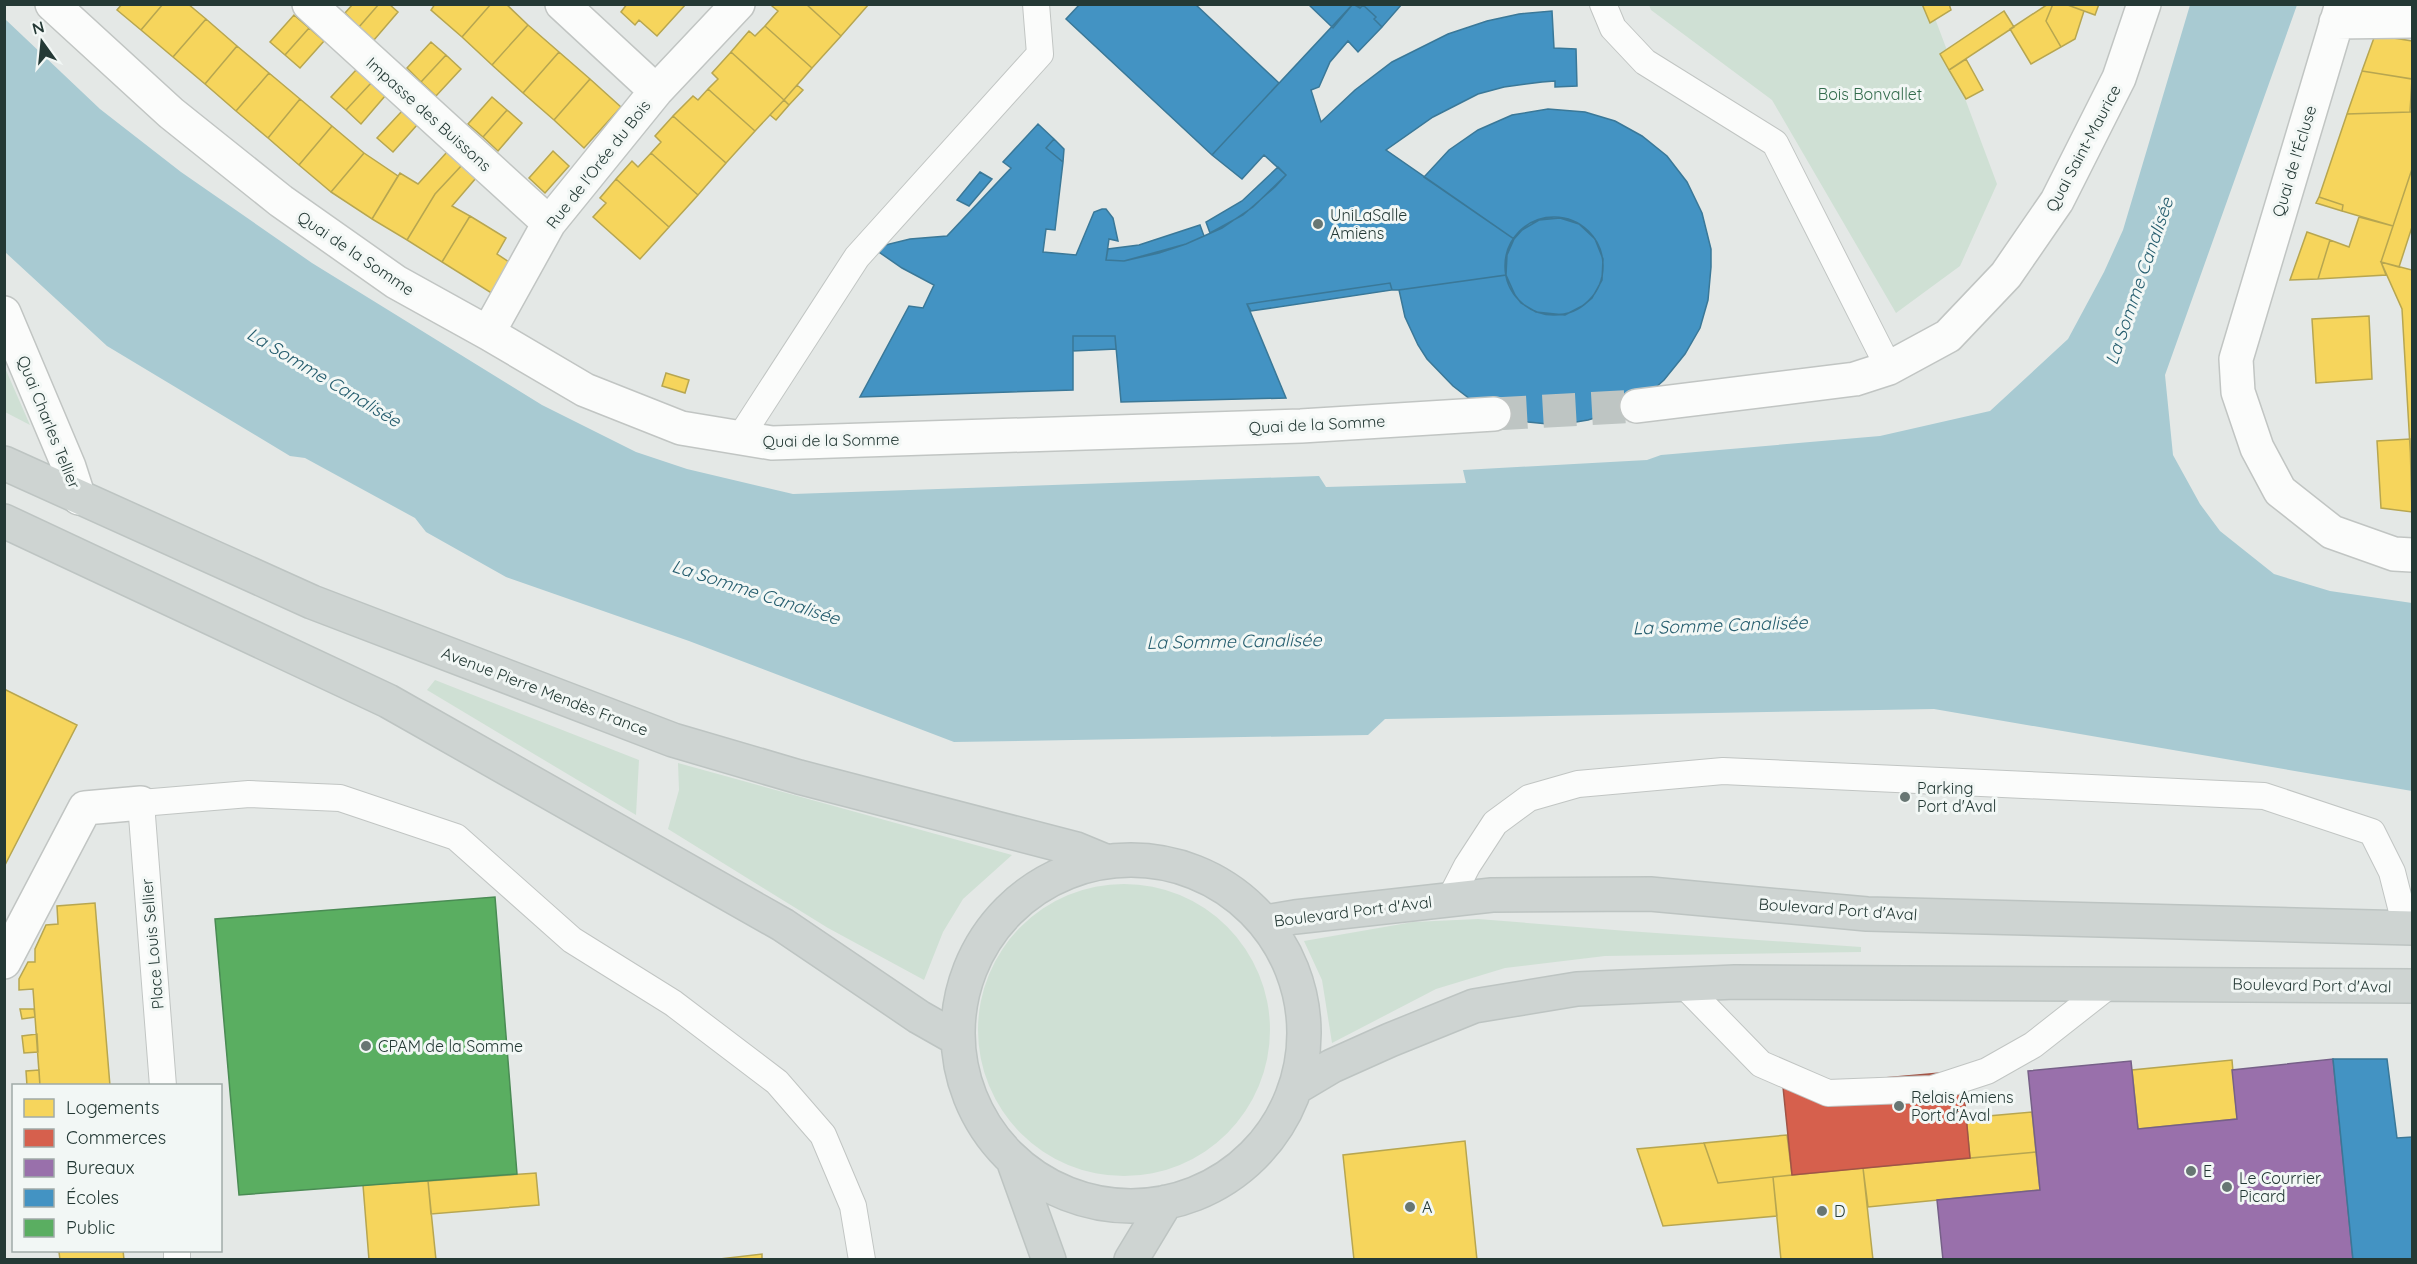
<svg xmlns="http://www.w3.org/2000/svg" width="2417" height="1264" font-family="Quicksand,sans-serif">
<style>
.green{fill:#cfe0d4}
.water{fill:#a8cad2}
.homes{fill:#f6d55c;stroke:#b7a650;stroke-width:1.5}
.shops{fill:#d6604d;stroke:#a15446;stroke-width:1.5}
.offices{fill:#9970ab;stroke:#766088;stroke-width:1.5}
.schools{fill:#4393c3;stroke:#3a7898;stroke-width:1.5}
.public{fill:#5aae61;stroke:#4a8b54;stroke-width:1.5}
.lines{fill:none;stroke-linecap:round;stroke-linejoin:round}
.street-tunnel{stroke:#bec5c3;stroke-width:33;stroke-dasharray:33 16;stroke-linecap:butt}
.lane-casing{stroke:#c1c5c3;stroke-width:28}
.street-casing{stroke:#c1c5c3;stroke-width:36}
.primary-casing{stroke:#bdc4c2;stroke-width:36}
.lane{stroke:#fbfcfb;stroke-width:26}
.street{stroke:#fbfcfb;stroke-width:33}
.primary{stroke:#ced4d2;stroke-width:33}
.poi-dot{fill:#677673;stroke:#f2f7f5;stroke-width:2}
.labels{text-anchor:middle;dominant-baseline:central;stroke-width:6;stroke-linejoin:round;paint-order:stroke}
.park-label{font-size:16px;fill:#326b4c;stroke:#f2f7f5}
.street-label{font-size:16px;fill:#243935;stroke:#f2f7f5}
.poi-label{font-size:16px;fill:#243935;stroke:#f2f7f5;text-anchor:start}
.water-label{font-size:18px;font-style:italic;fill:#255d6e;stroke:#f2f7f5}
</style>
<rect width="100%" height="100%" fill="#e4e8e6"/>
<!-- green -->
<path class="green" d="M1649,5H1930L1997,184L1960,266L1896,313L1772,100L1651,10Z
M5,368L30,425L5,412Z
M435,680L639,760L636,815L427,690Z
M678,763L1012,855L963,899L943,932L924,980L828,928L668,829L679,790Z
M978 1030a146 146 0 1 1 292 0a146 146 0 1 1-292 0Z
M1478,919L1627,931L1861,947V952L1605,956L1505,968L1436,989L1332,1043L1322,980L1304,941L1413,922Z"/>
<!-- water -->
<path class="water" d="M2190,5H2297L2165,375L2173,455L2200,504L2220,531L2274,574L2330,591L2412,603V791L1934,709L1385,719L1368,735L954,742L689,641L506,577L426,532L415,518L305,458L290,456L107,346L5,252V19L100,109L181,172L312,263L542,405L636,452L687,469L793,494L1319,476L1326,487L1466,483L1463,470L1647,460L1661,455L1880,436L1990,411L2068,339L2104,272L2123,230Z"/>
<!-- homes -->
<path class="homes" d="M122,4H163L141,30L117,10Z
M163,4H188L206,19L173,57L141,30Z
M353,4H379L359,27L345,13Z
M379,4H389L398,12L374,40L359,27Z
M435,4H491L462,37L431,10Z
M491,4H506L528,25L492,65L462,37Z
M627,4H686L657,36L639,20L635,25L621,12Z
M774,4H806L841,36L812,68L765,26L778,11L772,6Z
M806,4H869L841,36Z
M1922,4H1949L1951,10L1930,23Z
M2048,4H2053L2046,21L2061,47L2031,64L2010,29Z
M2053,4H2065L2084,11L2075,39L2061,47L2046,21Z
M2065,4H2099L2095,15Z
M2004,11L2014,27L1949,70L1940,54Z
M294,15L309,28L285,55L270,42Z
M206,19L237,46L205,84L173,57Z
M528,25L559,52L523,93L492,65Z
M765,26L812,68L784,100L731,52L749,31L755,36Z
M309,28L324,41L300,68L285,55Z
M2375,35L2412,41V79L2362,71Z
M431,42L446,55L421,82L407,68Z
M237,46L269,73L236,111L205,84Z
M559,52L590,79L554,120L523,93Z
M731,52L784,100L755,131L708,89L718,79L712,73Z
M446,55L461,69L436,96L421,82Z
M1966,59L1983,90L1966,99L1949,70Z
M356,70L371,83L346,110L331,97Z
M2362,71L2412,79L2410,112L2347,114Z
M269,73L300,99L268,138L236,111Z
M590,79L621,107L584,148L554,120Z
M371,83L385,96L361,124L346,110Z
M797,85L803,90L789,105L784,100Z
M708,89L755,131L726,163L673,116L693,96L698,100Z
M492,97L507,110L483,137L468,124Z
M300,99L332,126L299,165L268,138Z
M784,100L789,105L776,120L770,115Z
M507,110L522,123L498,151L483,137Z
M402,111L417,125L393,152L377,138Z
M2410,112H2412V169L2393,226L2342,211L2343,205L2319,197L2347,114Z
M673,116L726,163L698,195L651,153L661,142L655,136Z
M332,126L364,153L331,192L299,165Z
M553,151L569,166L545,193L529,178Z
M447,152L462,165L435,194L407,240L372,219L400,173L418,184Z
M364,153L398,176L372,219L331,192Z
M651,153L698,195L669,227L616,179L632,161L638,167Z
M462,165L476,178L452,206L470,216L442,262L407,240L435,194Z
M2412,169V227L2399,267L2381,262Z
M616,179L669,227L640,259L593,217L606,203L600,198Z
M2319,197L2343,205L2342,211L2316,203Z
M470,216L506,238L497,254L512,264L493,294L442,262Z
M2359,217L2393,226L2381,262L2386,275L2318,279L2330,240L2349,247Z
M2307,232L2330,240L2318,279L2290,280Z
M2381,262L2412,270V481L2402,309Z
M2369,316L2372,379L2316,383L2312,319Z
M666,373L689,380L685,393L662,386Z
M2410,439L2412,512L2381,508L2377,441Z
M4,689L77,725L4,867Z
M95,903L110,1086H40L33,989L19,990V979L28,962H35V949L46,925L58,924L57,906Z
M20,1009H34L35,1017L22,1019Z
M37,1034L38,1052L24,1053L22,1036Z
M2232,1060L2237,1119L2138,1129L2132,1070Z
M39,1070L40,1086H27L26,1071Z
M2032,1112L2036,1152L1970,1158L1966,1118Z
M1787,1135L1792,1175L1718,1183L1704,1143Z
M1465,1141L1477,1260H1354L1343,1155Z
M1704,1143L1718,1183L1773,1177L1777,1216L1663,1226L1637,1149Z
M2036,1152L2040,1190L1868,1207L1863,1168Z
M1863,1168L1873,1260H1781L1773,1177Z
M536,1173L539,1205L431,1214L428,1181Z
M428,1181L436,1260H369L363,1185Z
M49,1250H123L124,1260H60L59,1252Z
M762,1254V1260H711Z"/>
<!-- shops -->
<path class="shops" d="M1962,1071L1970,1158L1792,1175L1783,1087Z"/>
<!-- offices -->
<path class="offices" d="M2333,1059L2353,1260H1943L1937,1200L2040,1190L2028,1071L2131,1061L2138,1129L2237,1119L2232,1070Z"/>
<!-- schools -->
<path class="schools" d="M1080,4H1195L1279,83L1212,155L1066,19Z
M1308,4H1353L1333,28Z
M1308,4H1353L1333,28Z
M1353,4L1360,8L1363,5L1376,17L1374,19L1382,27L1358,52L1348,41L1330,62L1319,87L1311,90L1321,122L1355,90L1392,62L1448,34L1487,21L1519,14L1552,11L1554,48L1576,49L1577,86L1555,87V81L1542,82L1504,87L1478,94L1433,117L1386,150L1514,239L1507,255L1506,275L1399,290H1392L1390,283L1247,304L1286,398L1121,402L1115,336H1073V390L860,397L909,306L923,308L934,285L902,268L873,248L910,239L947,236L1011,168L1003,162L1038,124L1054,139L1046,148L1063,162L1055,230L1046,229L1043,252L1076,255L1094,212L1102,209H1106L1113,218L1118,241L1109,239L1106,260L1124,261L1159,253L1186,244L1222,228L1253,207L1286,175L1264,155L1242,179L1212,155Z
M1357,4H1402L1382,27L1374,19L1376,17L1363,5L1360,8Z
M1548,109L1585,112L1615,121L1642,136L1667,156L1687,182L1702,213L1711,249V267L1708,300L1700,328L1685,354L1664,380L1654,389L1618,411L1588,420L1558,425L1528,422L1498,414L1474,402L1453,386L1427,359L1418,345L1405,317L1399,290L1506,275L1515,295L1521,303L1536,312L1565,315L1584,305L1592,298L1602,280L1603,259L1595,239L1579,224L1560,218L1539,220L1522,230L1514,239L1424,177L1449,150L1478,130L1512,115Z
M1054,139L1064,149L1063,162L1046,148Z
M1278,167L1286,175L1275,187L1243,215L1210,233L1206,222L1242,201Z
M980,172L992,179L969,206L957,200Z
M1505 266a49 49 0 1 1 98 0a49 49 0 1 1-98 0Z
M1200,225L1204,236L1186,244L1124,261L1106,260L1108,249L1139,245Z
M1390,283L1392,290L1251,311L1247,304Z
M1073,336H1115L1116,349L1073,351Z
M2333,1059H2387L2397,1138L2412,1137V1260H2353Z"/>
<!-- public -->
<path class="public" d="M495,897L517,1174L239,1195L215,919Z"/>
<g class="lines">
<!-- street-tunnel -->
<path class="street-tunnel" d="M1494,414L1637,406"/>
<!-- lane casing -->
<g class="lane-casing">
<path id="lane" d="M1603,4L1613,28L1645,62L1775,143L1889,368
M739,439L857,257L1040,54L1036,4
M1450,899L1467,866L1495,823L1529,798L1578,784L1723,771L2264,796L2372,832L2392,872L2406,927
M1684,985L1761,1064L1828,1093L1932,1089L1987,1071L2033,1045L2112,983
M163,1086L141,803L249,794L340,798L456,837L572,940L673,1003L777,1082L823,1135L853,1206L862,1260
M177,1250V1260"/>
</g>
<!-- street casing -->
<g class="street-casing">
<path id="street" d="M52,4L171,113L281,201L396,282L488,333L585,390L681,428L772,443L1301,426L1494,414
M309,4L549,223
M562,4L656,91
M2342,4L2236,359L2238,392L2257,448L2280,491L2332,532L2394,554L2412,555
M2336,22L2412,21
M4,313L69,467L79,498
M488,333L549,223L656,91L738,4
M1637,406L1855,379L1889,368L1948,336L2006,275L2057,201L2119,78L2144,4
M4,962L85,808L141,803"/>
</g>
<!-- primary casing -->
<g class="primary-casing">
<path id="primary" d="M4,463L312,602L673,740L799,777L1076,849L1105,861
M4,521L388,701L783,925L919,1017L956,1038
M958 1033a173 173 0 1 1 346 0a173 173 0 1 1-346 0Z
M1265,922L1295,917L1492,895L1650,894L1867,914L2412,928
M1295,1088L1332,1066L1390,1040L1474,1006L1577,989L1735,982L2412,986
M1013,1160L1049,1260
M1131,1260L1166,1202"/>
</g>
<!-- lane -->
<use href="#lane" class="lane"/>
<!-- street -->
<use href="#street" class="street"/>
<!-- primary -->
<use href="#primary" class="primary"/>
</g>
<!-- markers -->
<g class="poi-dot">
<circle cx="1318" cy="224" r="6"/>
<circle cx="1905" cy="797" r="6"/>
<circle cx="366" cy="1046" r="6"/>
<circle cx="1899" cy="1106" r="6"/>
<circle cx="2191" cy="1171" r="6"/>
<circle cx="2227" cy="1187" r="6"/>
<circle cx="1410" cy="1207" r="6"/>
<circle cx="1822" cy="1211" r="6"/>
</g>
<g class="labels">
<!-- park labels -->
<g class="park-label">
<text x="1870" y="94">Bois Bonvallet</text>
</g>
<!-- street labels -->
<g class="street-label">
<text transform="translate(429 114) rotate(42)">Impasse des Buissons</text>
<text transform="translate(2083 148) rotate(-62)">Quai Saint-Maurice</text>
<text transform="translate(2294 161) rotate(-73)">Quai de l'Écluse</text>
<text transform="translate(598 164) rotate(-52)">Rue de l'Orée du Bois</text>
<text transform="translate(356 253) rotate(34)">Quai de la Somme</text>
<text transform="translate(49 422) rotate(68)">Quai Charles Tellier</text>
<text transform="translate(1317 424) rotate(-3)">Quai de la Somme</text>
<text transform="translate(831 440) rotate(-1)">Quai de la Somme</text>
<text transform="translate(545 691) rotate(21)">Avenue Pierre Mendès France</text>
<text transform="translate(1838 909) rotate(4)">Boulevard Port d'Aval</text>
<text transform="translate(1353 911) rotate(-7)">Boulevard Port d'Aval</text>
<text transform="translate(152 944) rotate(-95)">Place Louis Sellier</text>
<text transform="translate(2312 985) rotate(1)">Boulevard Port d'Aval</text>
</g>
<!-- poi labels -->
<g class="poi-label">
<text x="1330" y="215">UniLaSalle<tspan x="1330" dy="18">Amiens</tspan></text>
<text x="1917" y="788">Parking<tspan x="1917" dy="18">Port d'Aval</tspan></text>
<text x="378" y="1046">CPAM de la Somme</text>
<text x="1911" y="1097">Relais Amiens<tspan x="1911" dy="18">Port d'Aval</tspan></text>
<text x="2203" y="1171">E</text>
<text x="2239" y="1178">Le Courrier<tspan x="2239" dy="18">Picard</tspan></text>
<text x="1422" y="1207">A</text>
<text x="1834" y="1211">D</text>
</g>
<!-- water labels -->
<g class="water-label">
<text transform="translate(2139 281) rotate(-71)">La Somme Canalisée</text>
<text transform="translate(324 377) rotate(31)">La Somme Canalisée</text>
<text transform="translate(756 592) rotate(18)">La Somme Canalisée</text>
<text transform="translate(1720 625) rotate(-2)">La Somme Canalisée</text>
<text transform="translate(1234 641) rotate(-1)">La Somme Canalisée</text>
</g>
</g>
<!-- border -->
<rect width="2417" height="1264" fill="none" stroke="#243935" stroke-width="12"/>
<!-- legend -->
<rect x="12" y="1084" width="210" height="168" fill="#f2f7f5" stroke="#a0aba8" stroke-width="1.5"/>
<rect x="24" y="1099" width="30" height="18" fill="#f6d55c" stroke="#a0aba8" stroke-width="1.5"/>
<text x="66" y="1114" font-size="18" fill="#243935">Logements</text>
<rect x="24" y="1129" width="30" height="18" fill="#d6604d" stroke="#a0aba8" stroke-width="1.5"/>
<text x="66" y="1144" font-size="18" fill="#243935">Commerces</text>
<rect x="24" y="1159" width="30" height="18" fill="#9970ab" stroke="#a0aba8" stroke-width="1.5"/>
<text x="66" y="1174" font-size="18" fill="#243935">Bureaux</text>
<rect x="24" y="1189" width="30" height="18" fill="#4393c3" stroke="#a0aba8" stroke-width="1.5"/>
<text x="66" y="1204" font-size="18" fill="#243935">Écoles</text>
<rect x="24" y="1219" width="30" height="18" fill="#5aae61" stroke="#a0aba8" stroke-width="1.5"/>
<text x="66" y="1234" font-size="18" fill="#243935">Public</text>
<!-- north arrow -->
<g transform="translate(42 42) rotate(345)" stroke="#f2f7f5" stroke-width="4.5" paint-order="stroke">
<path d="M0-4.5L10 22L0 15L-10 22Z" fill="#243935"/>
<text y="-9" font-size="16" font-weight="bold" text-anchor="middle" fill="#243935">N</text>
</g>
</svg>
